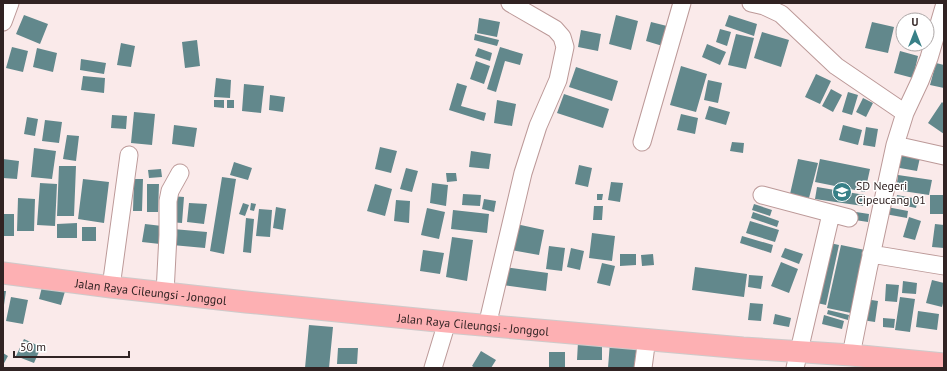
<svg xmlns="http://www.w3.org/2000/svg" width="947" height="371" font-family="'PT Sans',sans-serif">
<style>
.building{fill:#62888c}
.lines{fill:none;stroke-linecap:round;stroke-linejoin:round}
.minor-casing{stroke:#bc9998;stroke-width:19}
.major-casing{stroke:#cecaca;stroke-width:23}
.minor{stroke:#fff;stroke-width:17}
.major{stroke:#fdb0b3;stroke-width:21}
.labels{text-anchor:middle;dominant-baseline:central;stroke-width:3;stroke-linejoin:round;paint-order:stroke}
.poi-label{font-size:12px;fill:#312323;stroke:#fff;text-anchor:start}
.street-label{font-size:12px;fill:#312323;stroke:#fff}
</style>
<rect width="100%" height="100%" fill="#faeaea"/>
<!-- building -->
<path class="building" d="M24,15L48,24L40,44L16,34Z
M616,15L638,21L631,50L609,44Z
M729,15L757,24L754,36L725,26Z
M479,18L500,22L497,37L477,33Z
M651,22L671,27L666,47L646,41Z
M872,22L894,27L888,53L865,48Z
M720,29L731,32L727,46L716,42Z
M581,30L601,34L598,51L578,47Z
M762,32L789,40L781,67L754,58Z
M475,34L499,40L497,46L474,40Z
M736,34L754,38L746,69L728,65Z
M197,40L200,66L185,68L182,42Z
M121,43L135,46L131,67L117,65Z
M707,44L726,52L720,65L702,57Z
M12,47L28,51L23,72L6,68Z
M500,47L523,54L520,65L505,61L496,92L487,89Z
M37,48L57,53L53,72L33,67Z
M478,48L492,53L490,61L475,56Z
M900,51L918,56L913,78L894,73Z
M81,59L106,63L104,74L80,70Z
M476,61L490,66L484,84L470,79Z
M936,63L944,65V88L930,85Z
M681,66L707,74L696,112L670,105Z
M576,67L618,81L612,101L569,87Z
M816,74L831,81L820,104L805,97Z
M83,76L105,78L104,93L81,90Z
M216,78L231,80L230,98L214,97Z
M708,80L722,83L718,103L704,100Z
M457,83L467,86L461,106L486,113L484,121L449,110Z
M244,84L264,86L261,113L242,111Z
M831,89L842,95L833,112L822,106Z
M848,92L858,95L852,115L842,112Z
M564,94L609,109L603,128L557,113Z
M270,95L285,97L283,112L269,110Z
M863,98L873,103L866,117L856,112Z
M214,100H224V108L214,107Z
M227,100H234V108H227Z
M497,100L516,104L512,126L494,123Z
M942,102L944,104V134L928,123Z
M709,106L730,112L726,125L705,119Z
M134,112L155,114L152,145L131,143Z
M681,114L698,118L695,134L677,130Z
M112,115L127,116L126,129L111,128Z
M27,117L38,119L35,136L24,134Z
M45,120L62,122L59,143L42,141Z
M174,125L197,128L194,147L172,144Z
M843,125L862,130L858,145L839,140Z
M866,127L878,129L875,147L863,145Z
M67,135L79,136L76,161L63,159Z
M732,142L744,143L743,153L730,151Z
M380,147L397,151L391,173L375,169Z
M34,148L56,151L52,179L31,177Z
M898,148L921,153L917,171L894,167Z
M471,151L491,154L489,169L469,167Z
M3,159L19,161L17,179L3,178Z
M798,159L818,163L809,198L790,194Z
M820,159L870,169L865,192L815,182Z
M234,162L252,168L248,180L230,175Z
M579,165L592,168L588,187L575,184Z
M59,166H76L74,216H57Z
M406,168L418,171L412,192L400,189Z
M161,169L162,177L149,178L148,170Z
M446,173H456L457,181L447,182Z
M898,175L932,180L929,195L896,190Z
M222,177L236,179L224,254L210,251Z
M83,179L109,182L104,223L78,219Z
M134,179H143L142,211H133Z
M611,182L623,183L620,202L608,200Z
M40,183L57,184L55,226L37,225Z
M432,183L448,185L446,206L430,203Z
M147,184H159L158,212H147Z
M375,184L392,189L385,216L367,211Z
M817,187L865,195L863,206L815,199Z
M463,194L481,195L480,206L462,205Z
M597,194H603L602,200H597Z
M897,195L918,199L916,208L896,204Z
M930,195H944V214H930Z
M171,196L184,197L182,223L169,222Z
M18,198L35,199L34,231H17Z
M484,199L496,201L494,212L482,209Z
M396,200L410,201L409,223L394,221Z
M189,203L207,204L204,224L187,222Z
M243,203L249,205L245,216L239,214Z
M251,203L256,204L254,211L250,210Z
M754,204L772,210L770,216L752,210Z
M594,206H603L602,220H593Z
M276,207L286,209L283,230L273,228Z
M887,207L908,211L907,218L885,214Z
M427,208L445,212L439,239L421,235Z
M259,209L272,210L270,237L256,236Z
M453,210L489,214L487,233L451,229Z
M753,212L779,221L777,227L751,218Z
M856,212L869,214L868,222L855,220Z
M4,214H14V236H4Z
M909,217L921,221L915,240L903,237Z
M246,218L254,219L251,253L243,252Z
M750,221L779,230L775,242L746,233Z
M77,223V238H57V224Z
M145,224L162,226L160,244L142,242Z
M516,224L544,230L539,255L511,250Z
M935,224L944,225V248L932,247Z
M82,227H96V241H82Z
M173,229L207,232L205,248L172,245Z
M592,233L615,236L612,261L589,258Z
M742,236L773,245L771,253L740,243Z
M452,237L473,240L467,281L446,277Z
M830,243L839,245L826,305L817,303Z
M841,245L865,250L851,313L827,308Z
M549,246L565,248L562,271L546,269Z
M571,248L584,251L580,270L567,267Z
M785,248L803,254L799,264L781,257Z
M423,250L444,253L440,274L420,271Z
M620,254H636V265L620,266Z
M653,254L654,265L642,266L641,255Z
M781,262L798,269L789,293L771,286Z
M602,263L615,266L610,286L597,283Z
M504,267L548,273L546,291L502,285Z
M695,267L747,274L744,297L692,290Z
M749,275L763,276L761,289L748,287Z
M932,280L944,283V299L942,307L926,303Z
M903,281L917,283L916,294L902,293Z
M43,283L66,288L61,305L39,299Z
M886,284L899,285L897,302L885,301Z
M3,291H6L4,305L3,304Z
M11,297L28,300L23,324L6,321Z
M900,297L915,299L910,332L895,330Z
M865,299L878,301L875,322L862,320Z
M750,303L763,304L761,321L748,320Z
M828,310L849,315L848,320L827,314Z
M918,311L939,314L937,330L916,327Z
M775,314L791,318L789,327L773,324Z
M824,315L844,321L842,329L822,324Z
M883,318L895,319L894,328L883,327Z
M309,325L333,327L329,368H305Z
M24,339L41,347L34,363L16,356Z
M578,342H602V360H577Z
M610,342L637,345L634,368H608Z
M338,348H358L357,364H337Z
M481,351L496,360L491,368H475L472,366Z
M549,352H565V368H549Z
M3,353L8,356L3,365Z"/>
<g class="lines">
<!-- minor casing -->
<g class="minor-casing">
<path id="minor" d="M751,3L764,6L781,14L836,66L905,113
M3,22L10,3
M642,142L682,3
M895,145L944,156
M762,195L849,218
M871,254L944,266
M111,287L129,155
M165,293L168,235V201L170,191L180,173
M487,326L523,173L538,126L558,80L565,47L562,37L555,29L510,3
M851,355L868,270L895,145L905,113L920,81L929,58L944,7
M433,368L447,322
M643,368L647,338
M795,368L831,214"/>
</g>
<!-- major casing -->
<g class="major-casing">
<g id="major">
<path id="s1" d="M3,273L111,287L246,302L447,322L743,348L851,355L944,364"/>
</g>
</g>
<!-- minor -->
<use href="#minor" class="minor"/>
<!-- major -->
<use href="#major" class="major"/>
</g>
<!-- icons -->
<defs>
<g id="school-disc" transform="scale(1)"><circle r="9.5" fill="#388087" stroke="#fff"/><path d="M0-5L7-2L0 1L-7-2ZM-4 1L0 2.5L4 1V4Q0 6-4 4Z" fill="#fff"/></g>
</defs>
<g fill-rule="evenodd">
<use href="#school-disc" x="842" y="192"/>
</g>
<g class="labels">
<!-- poi labels -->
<g class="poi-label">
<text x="856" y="185">SD Negeri<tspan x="856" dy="14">Cipeucang 01</tspan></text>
</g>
<!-- street labels -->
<g class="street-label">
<text stroke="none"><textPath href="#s1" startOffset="149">Jalan Raya Cileungsi - Jonggol</textPath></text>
<text stroke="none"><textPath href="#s1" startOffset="473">Jalan Raya Cileungsi - Jonggol</textPath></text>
</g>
</g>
<!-- border -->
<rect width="947" height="371" fill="none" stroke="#312323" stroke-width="8"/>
<!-- north arrow -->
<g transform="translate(915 32)"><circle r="19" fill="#ffffff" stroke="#ada7a7"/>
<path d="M0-3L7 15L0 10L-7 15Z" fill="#388087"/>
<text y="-6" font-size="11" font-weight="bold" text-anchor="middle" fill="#312323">U</text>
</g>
<!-- scale -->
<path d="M14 351v6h115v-6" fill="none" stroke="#312323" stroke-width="2"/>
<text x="20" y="351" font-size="12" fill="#312323" stroke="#ffffff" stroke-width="3" paint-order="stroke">50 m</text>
</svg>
